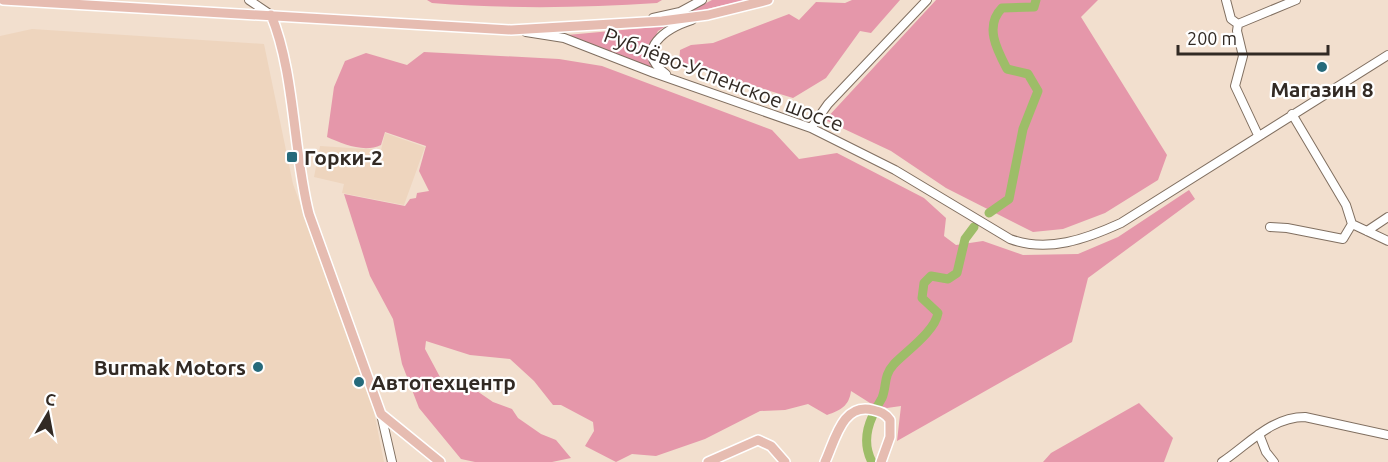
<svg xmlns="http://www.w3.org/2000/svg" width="1388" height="462" font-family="Ubuntu,sans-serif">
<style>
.built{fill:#eed5be}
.green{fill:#e597aa}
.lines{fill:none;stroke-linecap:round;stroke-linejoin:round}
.river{stroke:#9dbd68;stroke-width:9}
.minor-casing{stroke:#806f60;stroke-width:10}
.major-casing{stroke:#fff;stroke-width:12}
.minor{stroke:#fff;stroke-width:8}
.major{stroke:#e6bcb1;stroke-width:9}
.poi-dot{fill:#266a7b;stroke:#fff;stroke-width:2}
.labels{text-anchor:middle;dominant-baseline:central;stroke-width:4.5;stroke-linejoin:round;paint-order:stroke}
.street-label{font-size:21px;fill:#322a24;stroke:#fff}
.poi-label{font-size:21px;font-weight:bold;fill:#322a24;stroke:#fff;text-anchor:start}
</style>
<rect width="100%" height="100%" fill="#f2dfce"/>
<!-- built -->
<path class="built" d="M32,29L264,44L293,184L371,397L384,462H0V36Z
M385,133L425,147L404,205L342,193L344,184L314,177L320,146L381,150Z"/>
<!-- green -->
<path class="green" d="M427,0H662L657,3C582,8 508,9 432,3Z
M712,0H746L685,14Z
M852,0H900L871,33L860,31L826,78L793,98L679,63L680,50L691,45L713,43L789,14L799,20L816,2L845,3Z
M936,0H1098L1081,17L1167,155L1158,180L1105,213L1063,229L1033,232L946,188L891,151L825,120Z
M666,26L658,31L651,46L656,70L567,35Z
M424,52L559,59L602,66L772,130L799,159L837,153L924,198L946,218L944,236L956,245L983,241L1023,255L1078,254L1118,237L1189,190L1195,199L1088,278L1072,342L897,441L901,406L887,408L870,403L851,391C849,406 841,410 827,415L808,404L785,410L760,411L705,439L656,456L632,454L616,462L585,446L594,431L593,422L561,405H553L534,381L510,359L470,355L426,341L425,349L440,377L474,389L493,402L512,409L518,418L541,434L556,440L571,458L552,462H475L461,459L419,408L402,364L393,319L370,276L344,194L405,206L410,199L416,198L417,193L429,191L419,171L426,146L385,132L381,145C364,153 343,144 327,137L334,87L345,61L366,53L407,65Z
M1139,403L1173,438L1164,462H1043L1051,453Z"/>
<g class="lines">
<!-- river -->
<path class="river" d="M989,213L1009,199L1023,129L1038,91L1028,74L1007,69C997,50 984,26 1002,8L1034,7L1036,0
M872,462C860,439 870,418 882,398C887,386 883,376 894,364C908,350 935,331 938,313L922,298L924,283L931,276L948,279L957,273L965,239L974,227"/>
<!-- minor casing -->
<g class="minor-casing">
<path id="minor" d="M249,0L271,15
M1226,0L1231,19L1238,24
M653,18L680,12L702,0
M526,32L564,38L654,73L811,128L895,170L1010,239C1048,253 1086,239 1121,223L1388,55
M666,74C632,50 667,28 692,20
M1292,114L1346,205L1352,224L1388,241
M811,128L828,104L927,0
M1258,135L1235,86L1243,56L1237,31L1238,24L1296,0
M1270,227L1287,228L1343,239L1352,224
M1367,231L1388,217
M381,414L392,462
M1259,434L1266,452L1274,462
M1222,462C1249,444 1271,417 1305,417L1388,435"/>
</g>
<!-- major casing -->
<g class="major-casing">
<path id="major" d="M3,0L511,30L662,21L708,15L768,0
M271,15C295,72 293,152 309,214L381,414L440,462
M708,462L758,440L771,446L785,462
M825,462C835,441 842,402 873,410C881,412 885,413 890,420V437L881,462"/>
</g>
<!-- minor -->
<use href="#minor" class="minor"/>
<!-- major -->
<use href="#major" class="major"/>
</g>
<!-- markers -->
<g class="poi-dot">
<circle cx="1322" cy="67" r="6"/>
<rect x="286" y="151" width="12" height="12" rx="3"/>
<circle cx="258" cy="367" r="6"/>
<circle cx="359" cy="382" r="6"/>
</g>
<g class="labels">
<!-- street labels -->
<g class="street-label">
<text transform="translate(724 79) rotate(21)">Рублёво-Успенское шоссе</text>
</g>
<!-- poi labels -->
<g class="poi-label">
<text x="1322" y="89" text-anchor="middle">Магазин 8</text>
<text x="304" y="157">Горки-2</text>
<text x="246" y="367" text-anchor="end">Burmak Motors</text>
<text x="371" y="382">Автотехцентр</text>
</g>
</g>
<!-- north arrow -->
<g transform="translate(48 414) rotate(10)" stroke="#ffffff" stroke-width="4.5" paint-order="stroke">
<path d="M0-4.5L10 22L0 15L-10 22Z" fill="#322a24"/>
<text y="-9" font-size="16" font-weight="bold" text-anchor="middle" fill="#322a24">С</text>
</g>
<!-- scale -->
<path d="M1178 45v9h150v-9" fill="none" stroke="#322a24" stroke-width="3"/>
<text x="1187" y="45" font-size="18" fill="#322a24" stroke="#ffffff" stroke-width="4.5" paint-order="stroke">200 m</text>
</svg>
